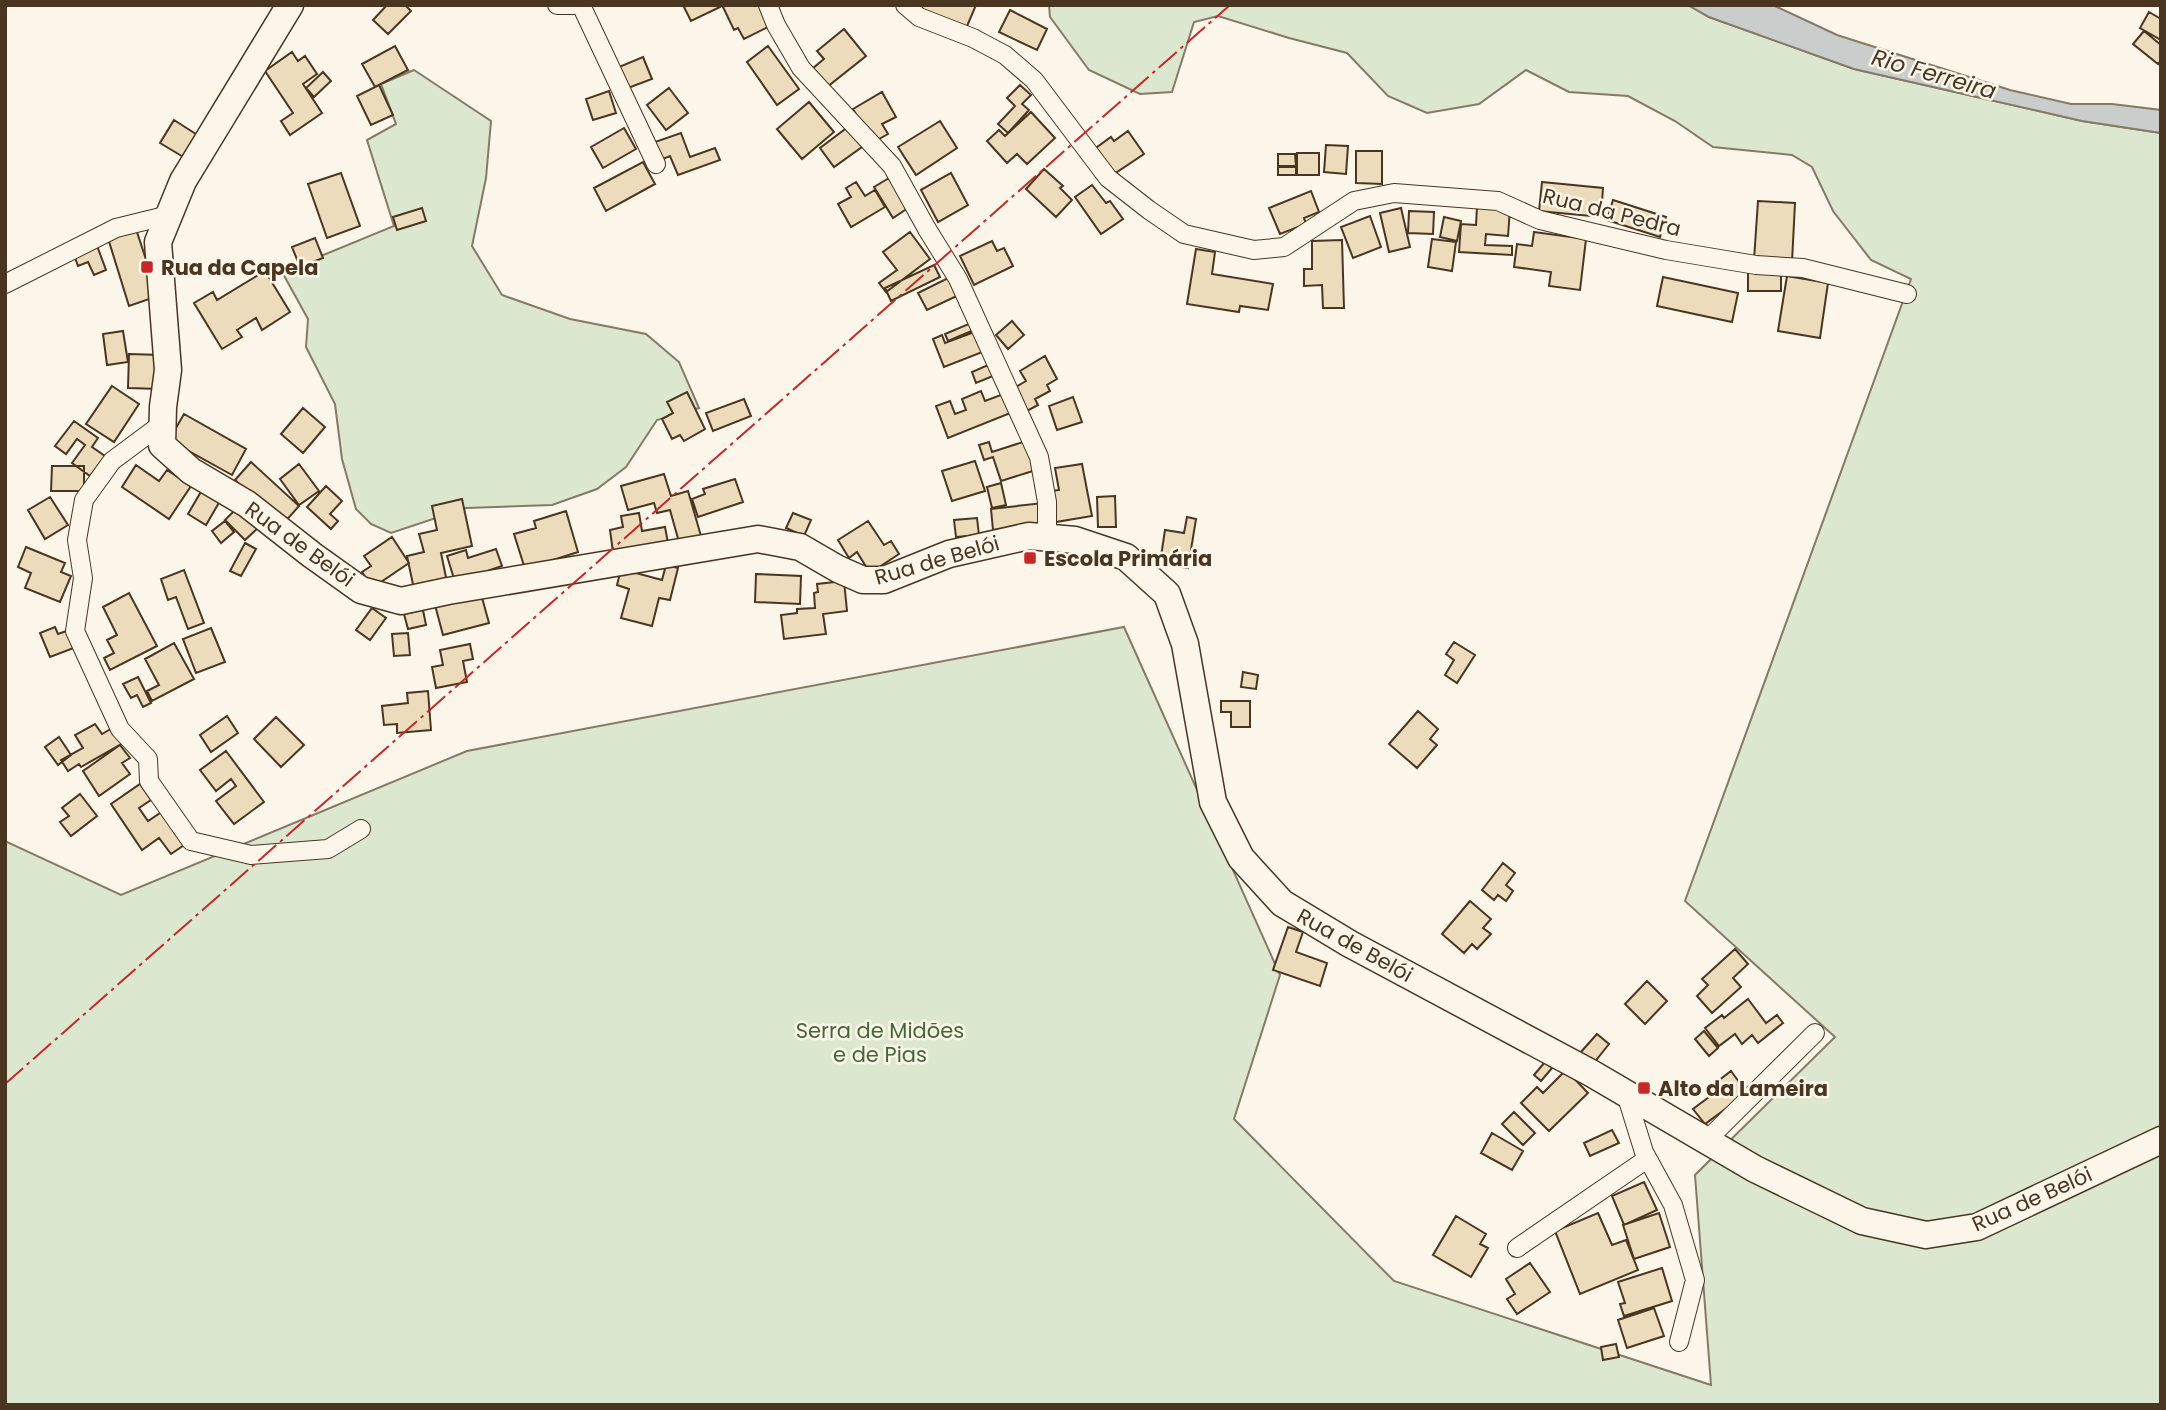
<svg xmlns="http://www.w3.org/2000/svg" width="2166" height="1410" font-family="Poppins,sans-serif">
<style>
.green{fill:#dce7d0;stroke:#887966;stroke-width:2}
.water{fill:#c9cecd;stroke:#887966;stroke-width:2}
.building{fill:#ecdcbc;stroke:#4a3520;stroke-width:2}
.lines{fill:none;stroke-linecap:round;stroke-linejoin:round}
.street-casing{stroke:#4a3520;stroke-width:20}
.secondary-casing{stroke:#4a3520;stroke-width:29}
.street{stroke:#fbf6e9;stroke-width:18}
.secondary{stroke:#fbf6e9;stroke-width:26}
.power{stroke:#c62828;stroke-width:2;stroke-dasharray:24 5 3.5 5;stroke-linecap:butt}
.poi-dot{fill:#c62828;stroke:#fbf6e9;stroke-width:2.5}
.labels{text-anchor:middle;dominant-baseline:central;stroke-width:5;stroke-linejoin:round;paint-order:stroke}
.street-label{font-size:21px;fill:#4a3520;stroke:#fbf6e9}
.poi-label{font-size:21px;font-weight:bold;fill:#4a3520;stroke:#fbf6e9;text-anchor:start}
.park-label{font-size:21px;fill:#436837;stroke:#fbf6e9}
.water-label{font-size:23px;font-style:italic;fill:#4a3520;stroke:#fbf6e9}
</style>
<rect width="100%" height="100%" fill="#fbf6e9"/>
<!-- green -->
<path class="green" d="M1049,5H1688L1709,17L1854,69L2082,121L2161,133V1405H5V841L121,895L467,751L1124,627L1280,975L1234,1119L1394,1281L1711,1385L1695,1175L1835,1037L1685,901L1911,279L1871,260L1833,211L1812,167L1792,155L1713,147L1675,121L1628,96L1569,92L1526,70L1479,104L1427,113L1388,96L1347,53L1289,38L1218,16L1194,22L1172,92L1140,94L1089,70L1050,17Z
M414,70L491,121L486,178L472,246L502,295L570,319L646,334L679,362L699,408L657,420L626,467L597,489L552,505L466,508L391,533L371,524L356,509L342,459L335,404L306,347L308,319L282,272L394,226L367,140L396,124L381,84Z"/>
<!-- water -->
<path class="water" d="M1688,5H1773L1837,35L2010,90L2071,104H2112L2161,110V133L2082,121L1854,69L1709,17Z"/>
<!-- building -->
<path class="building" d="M387,5H405L411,11L388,34L373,20Z
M688,5H719L720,7L691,21L684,7Z
M727,5H763L772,25L744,39L738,28L734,30L723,7Z
M913,5H976L965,31Z
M1010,10L1047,29L1037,50L999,32Z
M2149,12L2161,19V40L2140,28Z
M844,29L866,56L827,87L812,69L824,59L817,51Z
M2144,31L2161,45V60L2158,64L2133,44Z
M395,46L408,70L375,87L362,64Z
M768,46L799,89L777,105L747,62Z
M292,52L298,61L305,56L317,74L303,84L322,113L290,135L281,121L293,113L265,71Z
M643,57L652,79L628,88L619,67Z
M323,72L331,81L314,97L306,88Z
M379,85L393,115L371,125L357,96Z
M1020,85L1031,95L1022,104L1029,110L1008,133L998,124L1015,106L1007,98Z
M669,88L688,113L666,130L647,105Z
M609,91L616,113L593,120L586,99Z
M882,92L896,117L882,124L888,134L872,143L853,109Z
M809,102L834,132L802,159L777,129Z
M1031,112L1055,138L1027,164L1017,154L1007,163L987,141L999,130L1005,136Z
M174,120L199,136L185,158L160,143Z
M940,121L957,148L916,175L898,147Z
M848,127L862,147L834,167L820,148Z
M624,128L636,149L603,168L591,147Z
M1128,131L1144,154L1111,176L1093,150L1111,137L1114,141Z
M681,133L690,157L715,148L720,160L678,175L670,156L658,161L652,143Z
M1326,145L1348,146L1346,174L1324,172Z
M1356,151H1382V184L1356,183Z
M1297,153H1319V175H1297Z
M1278,154H1295L1296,166H1278Z
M643,162L655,184L606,211L594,188Z
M1278,167H1296V175H1278Z
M1044,169L1063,186L1060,188L1072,200L1056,217L1026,189Z
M341,173L360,226L327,238L308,184Z
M951,173L968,205L938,222L921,190Z
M889,178L908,208L893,218L874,187Z
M856,182L865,196L875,190L885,207L851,227L838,204L851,197L846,188Z
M1542,182L1603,188L1601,217L1539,211Z
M1092,185L1106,203L1110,201L1123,219L1101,234L1075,197Z
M1311,191L1319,212L1304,218L1306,224L1280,234L1269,208Z
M1613,200L1666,217L1660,237L1607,220Z
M1758,201L1795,203L1792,262L1754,260Z
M1477,207L1510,209L1508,236L1486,234L1485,245L1512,246V255L1459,252L1461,224L1476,225Z
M422,208L426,221L397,230L393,217Z
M1401,208L1410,247L1389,252L1380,213Z
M1409,211L1434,212L1433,234L1408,233Z
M1370,216L1381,247L1353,258L1341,227Z
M1444,217L1461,221L1457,241L1440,237Z
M135,226L158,296L129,306L107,235Z
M910,232L930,259L886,292L879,283L897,270L883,252Z
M1534,232L1586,239L1580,290L1549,286L1551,272L1514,267L1517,244L1532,246Z
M315,238L323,258L300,267L292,247Z
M1432,239L1456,242L1452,271L1428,267Z
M1342,240L1344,308H1323L1322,285L1304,286V269H1312V241Z
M992,241L997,251L1004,248L1013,266L974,285L960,256Z
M96,243L106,270L94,275L88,262L78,266L73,252Z
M1196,249L1215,252L1212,274L1273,284L1268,310L1240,306L1239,312L1187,304Z
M934,265L940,277L891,301L885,288Z
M265,271L290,312L262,330L256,318L237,330L242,337L222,349L194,303L213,292L217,300Z
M1748,271H1781V291H1748Z
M1787,276L1828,283L1820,338L1778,331Z
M950,277L959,295L927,310L918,293Z
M1663,277L1738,293L1732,322L1657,306Z
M1012,321L1024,335L1008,349L996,335Z
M971,323L974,330L948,341L945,334Z
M123,331L128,362L107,365L103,334Z
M977,331L985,351L944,367L933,339L942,335L945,343Z
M129,354L161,355L160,389L128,388Z
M1045,356L1057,379L1047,385L1050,391L1035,399L1038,405L1027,411L1014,388L1026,381L1020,371Z
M988,365L993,376L976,383L972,372Z
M112,386L139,404L114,442L86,424Z
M981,391L985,401L1006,393L1013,412L948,438L936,406L950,401L955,414L966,410L962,399Z
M687,392L705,429L684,441L680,435L672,439L662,419L673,413L667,402Z
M1073,397L1082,422L1057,430L1049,406Z
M744,399L751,416L713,431L706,413Z
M303,408L325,427L303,453L281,434Z
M184,414L246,449L232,475L169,440Z
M74,421L98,438L92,447L105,456L90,476L72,463L85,445L77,439L66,454L55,446Z
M1026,441L1036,470L1001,481L993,457L984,460L979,445L989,442L992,452Z
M975,461L985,491L952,501L942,471Z
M251,462L299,506L283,524L235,480Z
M299,464L319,491L299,505L280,479Z
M1082,464L1092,516L1056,522L1051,491L1059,490L1055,468Z
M136,465L159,481L167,470L191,486L169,519L122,487Z
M52,466H84V491H51Z
M664,474L671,496L688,491L701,536L679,542L670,510L657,513L654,503L628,510L621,486Z
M735,479L743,502L698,517L692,499L705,494L703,489Z
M1001,483L1006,505L992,508L987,487Z
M326,486L342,501L330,514L338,521L331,529L307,507Z
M202,490L220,501L206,525L188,514Z
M1115,496L1116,527H1098L1097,497Z
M50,497L68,525L45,539L28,510Z
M462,499L472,546L441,553L448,587L415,594L407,556L424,552L419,534L437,530L432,506Z
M1043,503L1045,525L993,530L991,509Z
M238,507L258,528L245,540L225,520Z
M566,511L578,552L525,569L514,534L536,528L534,521Z
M639,513L642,531L665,527L668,543L613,552L610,530L623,527L621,516Z
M793,513L811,520L804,536L786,528Z
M1187,517L1196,519L1188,568L1160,563L1165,530L1184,533Z
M977,518L979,535L956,537L954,520Z
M225,521L234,532L221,543L212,531Z
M868,521L884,545L891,541L899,554L870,573L857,552L849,558L838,540Z
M392,537L409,563L372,588L362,572L371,566L364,556Z
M245,543L256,549L241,576L230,571Z
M26,547L65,563L61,572L71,576L60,602L25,588L31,573L18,567Z
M496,549L502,566L455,582L447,556L466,550L468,558Z
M666,565L678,568L670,600L659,598L652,626L621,618L629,589L617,585L621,569L662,580Z
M184,570L204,623L188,629L176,597L168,600L161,579Z
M756,574L801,576L800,604L755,602Z
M844,581L847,611L823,614L826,634L784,639L781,615L797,613V609L815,608L814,593L818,592L817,584Z
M129,593L157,646L110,670L104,658L114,653L107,640L117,635L103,607Z
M481,594L489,623L443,635L435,605Z
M372,608L386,618L370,640L356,630Z
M423,610L426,625L408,629L404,614Z
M55,627L58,634L72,629L79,646L50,657L40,633Z
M211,628L225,662L196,673L183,639Z
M408,633L410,655L394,656L392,634Z
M1454,642L1475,655L1457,683L1445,675L1454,660L1446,654Z
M174,643L194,679L152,701L147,691L159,685L145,659Z
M470,644L473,659L463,661L467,682L436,688L432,667L443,665L440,650Z
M1243,672L1258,675L1256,689L1241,687Z
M138,677L151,703L143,707L137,695L131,698L123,684Z
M428,691L431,730L397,733V724L384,725L382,706L408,703L407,693Z
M1221,701H1250V727H1231V712H1221Z
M1418,711L1438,729L1430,739L1437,745L1417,768L1389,744Z
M227,716L238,733L211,752L200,735Z
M276,717L304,745L281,767L254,739Z
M121,723L130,739L81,767L79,764L68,771L61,760L83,748L75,735L95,724L102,734Z
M59,737L71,755L58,765L45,747Z
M120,745L130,758L122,763L130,774L99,796L83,771Z
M226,751L264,802L234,824L216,801L236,786L231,779L216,791L200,770Z
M140,784L151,800L139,808L148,821L163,811L190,841L171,854L159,838L142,850L111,804Z
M80,794L97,816L71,836L60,822L69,816L62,808Z
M1503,863L1515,873L1506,885L1513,891L1506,901L1498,895L1494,900L1482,890Z
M1470,901L1491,919L1483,928L1491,934L1477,949L1472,944L1464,953L1442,934Z
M1288,927L1303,932L1296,952L1327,963L1320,986L1273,970Z
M1735,949L1748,964L1733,978L1741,987L1712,1013L1697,996L1708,985L1702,979Z
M1647,981L1667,1001L1645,1024L1625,1004Z
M1748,999L1766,1023L1777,1015L1783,1023L1758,1043L1752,1035L1742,1044L1735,1034L1719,1046L1705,1028L1722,1015L1724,1018Z
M1704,1031L1718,1048L1709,1056L1695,1039Z
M1597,1034L1609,1044L1593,1064L1580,1053Z
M1545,1062L1552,1068L1541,1081L1534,1075Z
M1566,1070L1588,1093L1549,1131L1521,1103L1537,1087L1543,1093Z
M1731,1071L1747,1093L1705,1124L1693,1109L1713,1094L1709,1088Z
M1514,1112L1535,1133L1523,1145L1502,1124Z
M1612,1130L1619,1143L1590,1156L1584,1143Z
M1492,1133L1523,1151L1512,1170L1481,1153Z
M1644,1182L1657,1210L1624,1225L1612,1196Z
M1598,1213L1612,1245L1626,1240L1638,1270L1580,1294L1555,1231Z
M1659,1213L1670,1247L1634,1259L1623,1225Z
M1456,1216L1486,1234L1480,1244L1488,1248L1471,1277L1433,1255Z
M1530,1263L1550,1292L1517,1314L1507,1299L1515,1294L1506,1279Z
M1662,1268L1672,1301L1624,1316L1620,1304L1625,1303L1618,1282Z
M1654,1308L1664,1336L1627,1348L1618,1320Z
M1616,1344L1619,1357L1603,1360L1601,1347Z"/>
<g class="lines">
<!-- street casing -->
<g class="street-casing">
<path id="street" d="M557,5H575
M581,5L656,164
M768,5L776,25L801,68L892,166L927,229L958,279L1039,457L1047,502V538
M905,5L919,17L973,38L1005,55L1034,80L1108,178L1149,210L1184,234L1254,250L1284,247L1354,201L1394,193L1498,201L1540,220L1666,250L1756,265L1803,268L1907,294
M5,284L116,228L169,215
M163,423L112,461L84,500L77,540L83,578L75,631L120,729L148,759L149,781L191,841L251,855L328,849L361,829
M1626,1094L1644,1152L1673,1205L1695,1280L1679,1342
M1706,1141L1815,1033
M1517,1248L1647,1159"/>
</g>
<!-- secondary casing -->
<g class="secondary-casing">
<path id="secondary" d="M290,5L183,181L158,242L168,370L163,407L162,445L191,471L247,504L312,555L361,590L401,601L448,591L758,539L800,547L838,569L863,580H884L949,554L1029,536L1075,540L1126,557L1167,594L1185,644L1213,802L1241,858L1282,903L1350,944L1591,1073L1755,1169L1862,1221L1926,1235L1977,1227L2161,1140"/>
</g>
<!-- street -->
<use href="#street" class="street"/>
<!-- secondary -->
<use href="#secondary" class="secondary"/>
<!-- power -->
<path class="power" d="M5,1084L1230,5"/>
</g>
<!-- markers -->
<g class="poi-dot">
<rect x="140" y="260" width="14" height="14" rx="3.5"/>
<rect x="1023" y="551" width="14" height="14" rx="3.5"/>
<rect x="1637" y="1081" width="14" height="14" rx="3.5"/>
</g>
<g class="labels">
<!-- street labels -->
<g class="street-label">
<text transform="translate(1612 212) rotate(14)">Rua da Pedra</text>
<text transform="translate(300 544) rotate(36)">Rua de Belói</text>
<text transform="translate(937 560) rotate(-16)">Rua de Belói</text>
<text transform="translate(1355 945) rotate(29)">Rua de Belói</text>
<text transform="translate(2032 1199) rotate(-24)">Rua de Belói</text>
</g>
<!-- poi labels -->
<g class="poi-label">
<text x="161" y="267">Rua da Capela</text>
<text x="1044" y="558">Escola Primária</text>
<text x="1658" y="1088">Alto da Lameira</text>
</g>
<!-- park labels -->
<g class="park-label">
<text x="880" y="1030">Serra de Midões<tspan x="880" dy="24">e de Pias</tspan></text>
</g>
<!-- water labels -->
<g class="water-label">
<text transform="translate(1934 74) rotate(16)">Rio Ferreira</text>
</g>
</g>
<!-- border -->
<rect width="2166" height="1410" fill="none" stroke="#4a3520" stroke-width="14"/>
</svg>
